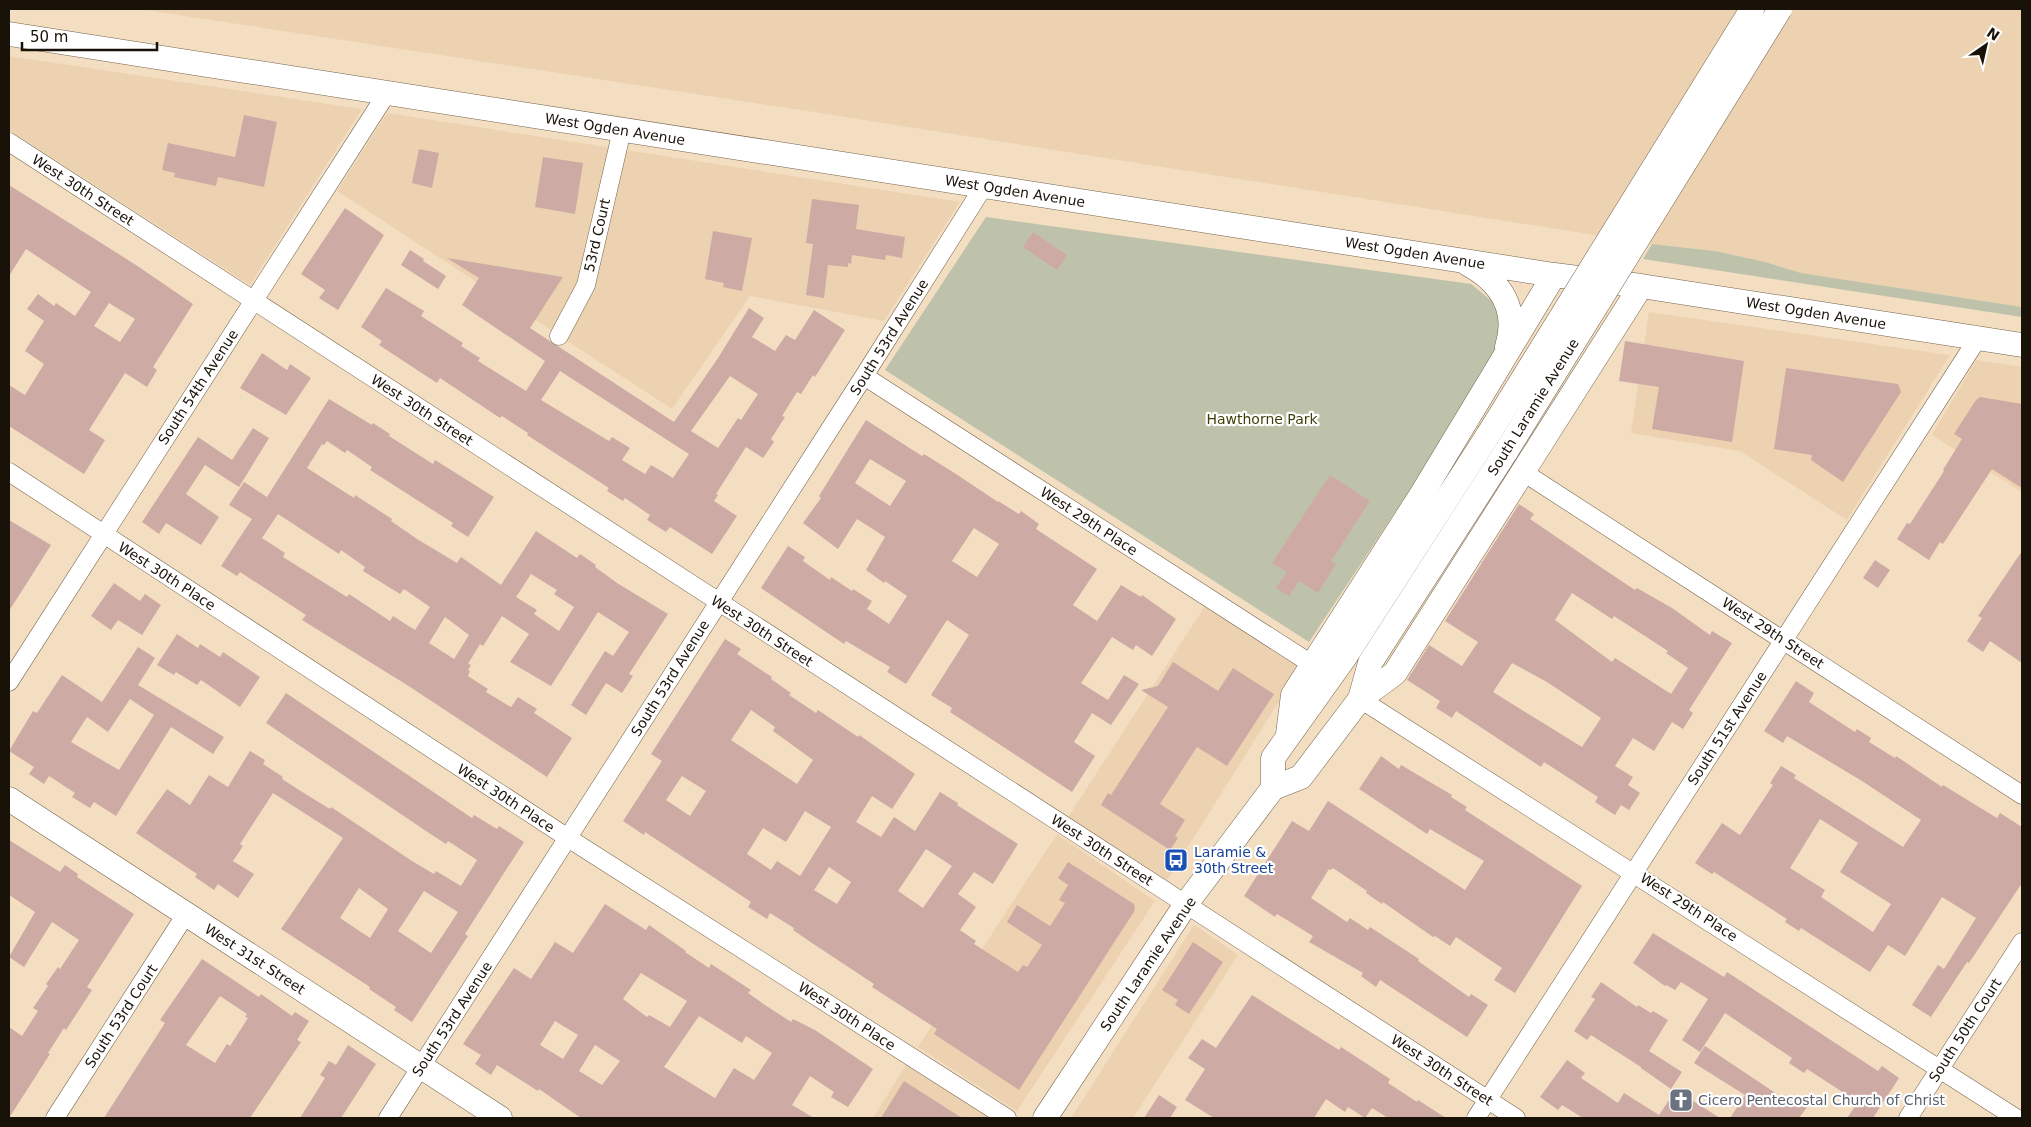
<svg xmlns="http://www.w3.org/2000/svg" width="2031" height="1127" font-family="'DejaVu Sans',sans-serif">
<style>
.built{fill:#ecd2b1}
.green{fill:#bfc2aa}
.building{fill:#ceaaa4;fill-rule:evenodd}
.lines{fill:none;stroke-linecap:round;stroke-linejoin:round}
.minor-casing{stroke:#75634b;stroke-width:19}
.secondary-casing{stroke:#75634b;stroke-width:25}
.minor{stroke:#fff;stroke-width:18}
.secondary{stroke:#fff;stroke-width:24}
.secondary-bridge-casing{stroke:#75634b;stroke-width:25;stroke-linecap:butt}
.secondary-bridge{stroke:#fff;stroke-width:24}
.labels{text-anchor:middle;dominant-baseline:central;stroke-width:4.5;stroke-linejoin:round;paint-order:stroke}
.street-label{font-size:14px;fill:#191208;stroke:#fff}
.park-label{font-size:14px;fill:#3e4008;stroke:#fff}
.transit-label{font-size:14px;fill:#164399;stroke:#fff;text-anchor:start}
.worship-label{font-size:14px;fill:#5b616d;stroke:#fff;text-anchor:start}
</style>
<rect width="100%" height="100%" fill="#f3dec2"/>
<!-- built -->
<path class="built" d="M139,9H2022V307L1801,273L1765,262L1715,251L1652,244L807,111Z
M9,56L362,109L250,285L9,130Z
M387,113L960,202L884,321L750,296L672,409L337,191Z
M1649,312L1950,355L1847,520L1740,451L1631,433Z
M1976,360L2022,367V492L1932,435Z
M1205,606L1301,666L1167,880L1068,817Z
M1057,834L1155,901L1017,1111L918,1047Z
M1194,925L1238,955L1133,1118H1071Z
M907,1064L990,1118H873Z"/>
<!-- green -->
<path class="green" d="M986,217L1471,284L1493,302L1506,326L1486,375L1309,642L885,370Z
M1652,244L1715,251L1765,262L1801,273L2022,307V317L1643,259Z"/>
<!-- building -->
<path class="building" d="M244,115L277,122L264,187L218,177L216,186L174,177L175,173L162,170L168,143L235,157Z
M419,149L439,153L432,188L412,183Z
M543,157L583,163L575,214L535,207Z
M9,185L136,265L193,304L153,367L157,370L147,387L125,373L89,430L105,440L84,474L9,426V385L25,395L44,364L25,351L44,321L27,309L38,294L54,306L56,303L75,316L91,292L26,249L9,276ZM109,303L135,319L120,342L94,326Z
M812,199L859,205L856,229L905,237L902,258L886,255L885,260L852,255L851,264L848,263V267L828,265L824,298L806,295L813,244L806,243Z
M345,208L384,235L338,310L319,298L325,290L301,274Z
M713,231L752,238L742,291L723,287L724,283L705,279Z
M1033,232L1067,255L1057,270L1023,247Z
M410,250L424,259L423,261L446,276L438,289L401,265Z
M447,258L563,277L530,328L674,422L718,358L749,308L764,318L752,337L775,351L786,335L795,340L814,310L845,330L815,377L813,375L801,394L797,392L782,416L785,417L771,439L774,442L763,458L746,447L716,494L718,495L714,501L737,516L712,554L670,527L666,532L647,520L650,515L625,498L623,501L607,491L609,488L527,435L528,433L502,416L500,418L440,378L437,383L379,345L382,341L361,327L386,288L424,311L421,316L463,343L461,346L480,358L478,361L526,391L545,361L462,305L479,278ZM560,371L689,454L673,478L651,465L645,474L622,460L630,448L612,437L609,441L541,400ZM730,376L758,394L741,420L738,418L718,448L691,431Z
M1625,341L1744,361L1732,442L1652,429L1659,387L1619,381Z
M262,353L287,370L290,364L311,378L286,415L240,388Z
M1786,368L1898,384L1901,392L1843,482L1811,460L1812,455L1774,449Z
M1980,397L2022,404V488L1992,469L1943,544L1940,542L1929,560L1897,539L1907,523L1910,524L1944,471L1943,470L1962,439L1954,434L1976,400Z
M329,399L372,425L373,423L390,434L389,436L433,464L435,460L494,497L468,537L451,526L453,523L370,470L372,467L347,450L345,453L327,441L324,445L322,444L307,468L354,498L355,495L392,519L391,521L417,539L457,563L461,557L501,585L536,531L577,558L580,554L596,565L595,567L617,583L668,614L629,674L633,676L622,693L606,683L586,715L571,705L605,651L613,656L629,632L598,612L551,686L510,662L529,634L502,616L483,646L480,644L468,664L471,665L468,670L470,671L468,676L488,689L486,692L511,707L518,697L537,709L534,713L572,738L547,777L407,685L302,620L306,615L240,572L237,576L221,566L252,519L229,505L244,482L267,497ZM278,514L339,554L341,550L365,567L363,571L400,594L404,589L430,607L415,630L393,616L390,621L349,594L347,597L283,557L285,553L262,538ZM531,574L557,590L554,594L574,607L559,631L534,614L537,610L516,597ZM445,617L469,635L454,659L429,643Z
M866,420L922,456L924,454L956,474L998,502V501L1019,514L1021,511L1039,524L1036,529L1097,569L1073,605L1097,621L1121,585L1141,597L1142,595L1176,619L1152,656L1136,645L1133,650L1112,637L1081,683L1108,700L1124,675L1139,684L1111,725L1092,713L1074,742L1095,756L1072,792L950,712L952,708L931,695L969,635L947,620L906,684L887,672L890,667L846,641L844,644L761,588L788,546L805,557L803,561L830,580L831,577L852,591L853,589L872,601L867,609L889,624L907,596L885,581L884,583L866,570L885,537L857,519L838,549L803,523L821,498L819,496ZM870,459L906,481L890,506L855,483ZM974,528L999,544L977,577L952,561Z
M253,428L269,438L239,487L205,465L186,494L219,517L201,545L166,523L159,534L142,522L198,437L232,460Z
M1330,475L1370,501L1331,561L1336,564L1318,593L1299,581L1289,596L1276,588L1287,572L1272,563Z
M1519,504L1534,514L1530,519L1599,566L1635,590L1637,588L1672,608L1710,635L1712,631L1732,643L1689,710L1693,713L1683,729L1672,722L1654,751L1633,738L1615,766L1633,777L1628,785L1640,793L1629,810L1621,805L1615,815L1595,802L1598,797L1544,762L1541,767L1456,711L1452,718L1436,708L1440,701L1407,680L1429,645L1462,666L1478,642L1445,621ZM1572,593L1612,619L1614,616L1631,627L1668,651L1666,653L1688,668L1671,694L1615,658L1612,662L1555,620ZM1512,663L1547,682L1601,718L1582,747L1493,692Z
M9,520L51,545L9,611Z
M2022,551V663L1990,641L1983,652L1967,641L1982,618L1978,616Z
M1875,560L1890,570L1878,588L1863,578Z
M114,583L140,601L145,594L161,605L142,635L118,620L111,630L91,616Z
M177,634L198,648L200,644L220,657L223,652L260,677L240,707L201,680L197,685L176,672L174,675L157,665Z
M725,639L741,649L737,654L772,677L771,679L791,693L789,695L816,713L818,710L858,737L859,735L915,774L892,809L872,796L856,822L881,837L894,817L915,831L940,792L958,803L957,805L1018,844L993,884L974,872L958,894L976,907L960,930L976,941L974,944L1018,972L1023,965L1027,967L1042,945L1007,922L1017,905L1050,926L1065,903L1059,900L1068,885L1058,878L1068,862L1134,904L1135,910L1019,1090L934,1034L937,1029L872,987L874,984L812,943L793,930L794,928L770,913L767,919L748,907L751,902L645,832L644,835L623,821L662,761L651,754ZM751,710L775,727L773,731L813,760L797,784L731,740ZM682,776L706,791L690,816L666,800ZM805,811L831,827L800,876L777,861L771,870L747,854L763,828L786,842ZM926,849L952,866L923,908L898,891ZM829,867L851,882L837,904L814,890Z
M138,647L155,658L138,685L224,737L213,754L171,727L116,816L94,802L90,808L72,797L75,793L49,776L44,784L29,774L34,767L9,751L33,711L37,713L62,675L102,702ZM130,699L154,715L119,770L71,742L87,717L108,732Z
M1173,662L1218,691L1233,668L1274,694L1227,766L1197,747L1160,804L1185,820L1175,836L1178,838L1170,850L1101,805L1108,793L1111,795L1168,707L1141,690L1158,686Z
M1796,681L1814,693L1809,702L1855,732L1857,729L1871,738L1869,742L1895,758L1896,756L1942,787L1943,785L1997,818L2000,813L2022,827V883L1969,963L1967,962L1931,1017L1912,1005L1938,965L1944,969L1976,918L1942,897L1905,956L1888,945L1870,972L1801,928L1799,931L1785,922L1787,919L1714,872L1712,874L1695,863L1722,823L1740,835L1773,785L1770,783L1781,766L1796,775L1794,778L1903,847L1921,820L1862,781L1787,736L1783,743L1764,731ZM1820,819L1858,843L1840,872L1891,904L1873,932L1821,897L1825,890L1790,868Z
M286,693L472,818L474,815L497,829L499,826L524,842L465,934L468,936L412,1022L394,1010L396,1007L369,989L370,987L281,929L343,838L340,836L273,793L240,844L243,846L233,861L254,874L238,898L218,884L214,890L195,877L197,874L136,833L167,789L190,805L209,775L228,787L250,751L265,760L263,764L283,777L282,779L307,795L330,809L331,807L412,861L434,874L436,871L461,886L477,860L448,841L446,844L429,833L266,723ZM359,888L388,909L370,938L340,918ZM424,891L458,912L431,953L398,931Z
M1381,756L1399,769L1401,765L1452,795L1451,797L1467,807L1465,810L1582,886L1515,993L1494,980L1502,968L1456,937L1450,946L1435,936L1433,937L1383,902L1382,904L1366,893L1367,891L1333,868L1331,870L1329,869L1311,898L1347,922L1350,918L1368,930L1370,927L1419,959L1418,961L1469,997L1471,994L1488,1005L1467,1037L1380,980L1376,987L1361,976L1363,973L1309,942L1313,936L1277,914L1275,917L1244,896L1292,821L1309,831L1328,801L1465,890L1484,861L1430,829L1427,834L1359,789Z
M9,840L60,872L65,865L78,874L77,877L134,914L87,987L92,990L66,1030L64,1028L48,1053L50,1054L9,1118V1027L22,1036L38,1011L33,1008L48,986L46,984L58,967L60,969L79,940L52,922L24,967L9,957L35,912L9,895Z
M605,904L646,930L649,925L686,951L685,952L709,968L711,964L751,990L748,993L765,1005L791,1022L793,1019L815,1030L873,1069L848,1107L831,1097L834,1092L810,1076L792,1105L814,1118H581L539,1089L538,1091L497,1065L491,1075L475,1064L481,1055L463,1044L514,968L531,979L555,942L573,953ZM641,973L687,1001L670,1027L649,1015L647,1017L623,999ZM699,1016L742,1043L746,1036L772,1053L754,1080L734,1068L715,1098L664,1067ZM555,1021L578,1035L563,1059L540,1045ZM595,1045L620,1061L602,1085L579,1071Z
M1653,933L1724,977L1727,972L1878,1071L1882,1066L1899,1078L1873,1118H1847L1858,1102L1807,1069L1804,1073L1789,1063L1792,1058L1725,1013L1700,1052L1682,1040L1708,999L1681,982L1675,990L1666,985L1665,986L1633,963Z
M1193,942L1223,962L1189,1014L1175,1005L1178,1000L1162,990Z
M202,959L259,997L261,994L292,1016L295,1012L309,1021L297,1040L301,1042L250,1118H104L165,1023L160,1020ZM220,996L247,1014L245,1017L248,1018L230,1046L227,1044L215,1063L186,1045Z
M1601,982L1637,1007L1638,1005L1651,1013L1653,1011L1668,1020L1649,1051L1682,1072L1671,1089L1641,1068V1067L1591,1035L1587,1040L1574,1031L1595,999L1591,997Z
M1252,995L1339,1050L1341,1047L1358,1058L1390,1079L1388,1083L1417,1102L1418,1100L1446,1118H1388L1372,1108L1365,1118L1348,1107L1345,1112L1326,1099L1314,1118H1214L1185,1100L1205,1069L1188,1058L1202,1039L1216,1048Z
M348,1045L376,1064L341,1118H300L325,1078L320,1075L329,1061L336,1065Z
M1705,1046L1789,1102L1793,1096L1808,1106L1799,1118H1730L1745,1095L1694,1063Z
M1567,1060L1585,1073L1581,1078L1618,1103L1624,1093L1659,1115L1676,1090L1720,1118H1583L1562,1105L1558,1110L1540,1097Z
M904,1081L962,1118H881Z
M1159,1095L1177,1107L1170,1118H1144Z"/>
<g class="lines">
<!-- minor casing -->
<g class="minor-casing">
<path id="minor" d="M9,142L1516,1118
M559,336L586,285L622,130
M864,376L1313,665
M9,472L568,838L1007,1118
M1523,472L2022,795
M9,682L387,93
M1360,699L2016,1118
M55,1118L186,914
M388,1118L864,376L984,186
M1476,1118L1978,338
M1908,1118L2022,942"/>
</g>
<!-- secondary casing -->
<g class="secondary-casing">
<path id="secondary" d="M9,34L1554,275L1641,286L2022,345
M1468,264C1501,282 1519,309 1507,347
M1360,699L1395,673L1641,286
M1288,734L1293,695L1423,492L1554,275
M1273,788V758L1345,657L1488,435
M9,799L500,1118
M1045,1118L1186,904L1273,788L1301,777L1360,699L1370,663L1507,450"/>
</g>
<!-- minor -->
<use href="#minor" class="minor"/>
<!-- secondary -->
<use href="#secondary" class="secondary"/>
<!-- secondary-bridge casing -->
<g class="secondary-bridge-casing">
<path id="secondary-bridge" d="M1488,435L1752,9
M1507,450L1780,9"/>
</g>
<!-- secondary-bridge -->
<use href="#secondary-bridge" class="secondary-bridge"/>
</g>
<!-- icons -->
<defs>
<g id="bus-square" transform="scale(1.25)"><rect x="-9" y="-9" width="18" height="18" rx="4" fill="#1a4fb4" stroke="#fff"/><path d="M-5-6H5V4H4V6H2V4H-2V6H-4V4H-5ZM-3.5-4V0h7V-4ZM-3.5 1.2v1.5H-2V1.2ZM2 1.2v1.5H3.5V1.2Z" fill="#fff"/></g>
<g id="church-square" transform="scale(1.25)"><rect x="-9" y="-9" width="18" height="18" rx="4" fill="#6b7280" stroke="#fff"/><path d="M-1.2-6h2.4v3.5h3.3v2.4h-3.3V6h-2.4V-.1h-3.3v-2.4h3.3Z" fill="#fff"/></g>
</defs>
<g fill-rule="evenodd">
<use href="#bus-square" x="1176" y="860"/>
<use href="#church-square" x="1681" y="1100"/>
</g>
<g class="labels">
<!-- street labels -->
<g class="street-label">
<text transform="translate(615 129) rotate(9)">West Ogden Avenue</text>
<text transform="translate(83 190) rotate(33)">West 30th Street</text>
<text transform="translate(1015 191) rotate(9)">West Ogden Avenue</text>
<text transform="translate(597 235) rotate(-77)">53rd Court</text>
<text transform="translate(1415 253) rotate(9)">West Ogden Avenue</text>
<text transform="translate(1816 313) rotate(9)">West Ogden Avenue</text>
<text transform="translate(889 337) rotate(-58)">South 53rd Avenue</text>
<text transform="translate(198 387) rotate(-57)">South 54th Avenue</text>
<text transform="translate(1533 407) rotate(-58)">South Laramie Avenue</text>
<text transform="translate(422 410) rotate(33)">West 30th Street</text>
<text transform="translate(1089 521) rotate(33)">West 29th Place</text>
<text transform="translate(167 576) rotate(33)">West 30th Place</text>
<text transform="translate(762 631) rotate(33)">West 30th Street</text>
<text transform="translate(1773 633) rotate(33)">West 29th Street</text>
<text transform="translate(670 678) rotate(-58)">South 53rd Avenue</text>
<text transform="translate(1727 728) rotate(-57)">South 51st Avenue</text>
<text transform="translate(506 798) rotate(33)">West 30th Place</text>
<text transform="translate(1102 850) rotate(33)">West 30th Street</text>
<text transform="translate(1689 907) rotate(33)">West 29th Place</text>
<text transform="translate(255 959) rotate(33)">West 31st Street</text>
<text transform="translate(1148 964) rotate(-56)">South Laramie Avenue</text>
<text transform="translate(121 1016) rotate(-57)">South 53rd Court</text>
<text transform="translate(847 1016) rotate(33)">West 30th Place</text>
<text transform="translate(452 1019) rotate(-57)">South 53rd Avenue</text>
<text transform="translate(1965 1030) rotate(-57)">South 50th Court</text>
<text transform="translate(1442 1070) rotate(33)">West 30th Street</text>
</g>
<!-- park labels -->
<g class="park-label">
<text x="1262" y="419">Hawthorne Park</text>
</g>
<!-- transit labels -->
<g class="transit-label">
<text x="1194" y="852">Laramie &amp;<tspan x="1194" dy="16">30th Street</tspan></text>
</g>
<!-- worship labels -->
<g class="worship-label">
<text x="1698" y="1100">Cicero Pentecostal Church of Christ</text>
</g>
</g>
<!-- border -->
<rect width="2031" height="1127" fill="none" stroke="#191208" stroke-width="20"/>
<!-- north arrow -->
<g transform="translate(1986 45) rotate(34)" stroke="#ffffff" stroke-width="4" paint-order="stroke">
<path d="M0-4L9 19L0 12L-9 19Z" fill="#191208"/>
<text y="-8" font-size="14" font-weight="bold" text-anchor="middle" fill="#191208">N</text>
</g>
<!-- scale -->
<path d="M22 42v8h135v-8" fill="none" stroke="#191208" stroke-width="2.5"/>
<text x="30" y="42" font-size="15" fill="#191208" stroke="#ffffff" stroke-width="4" paint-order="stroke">50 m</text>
</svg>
